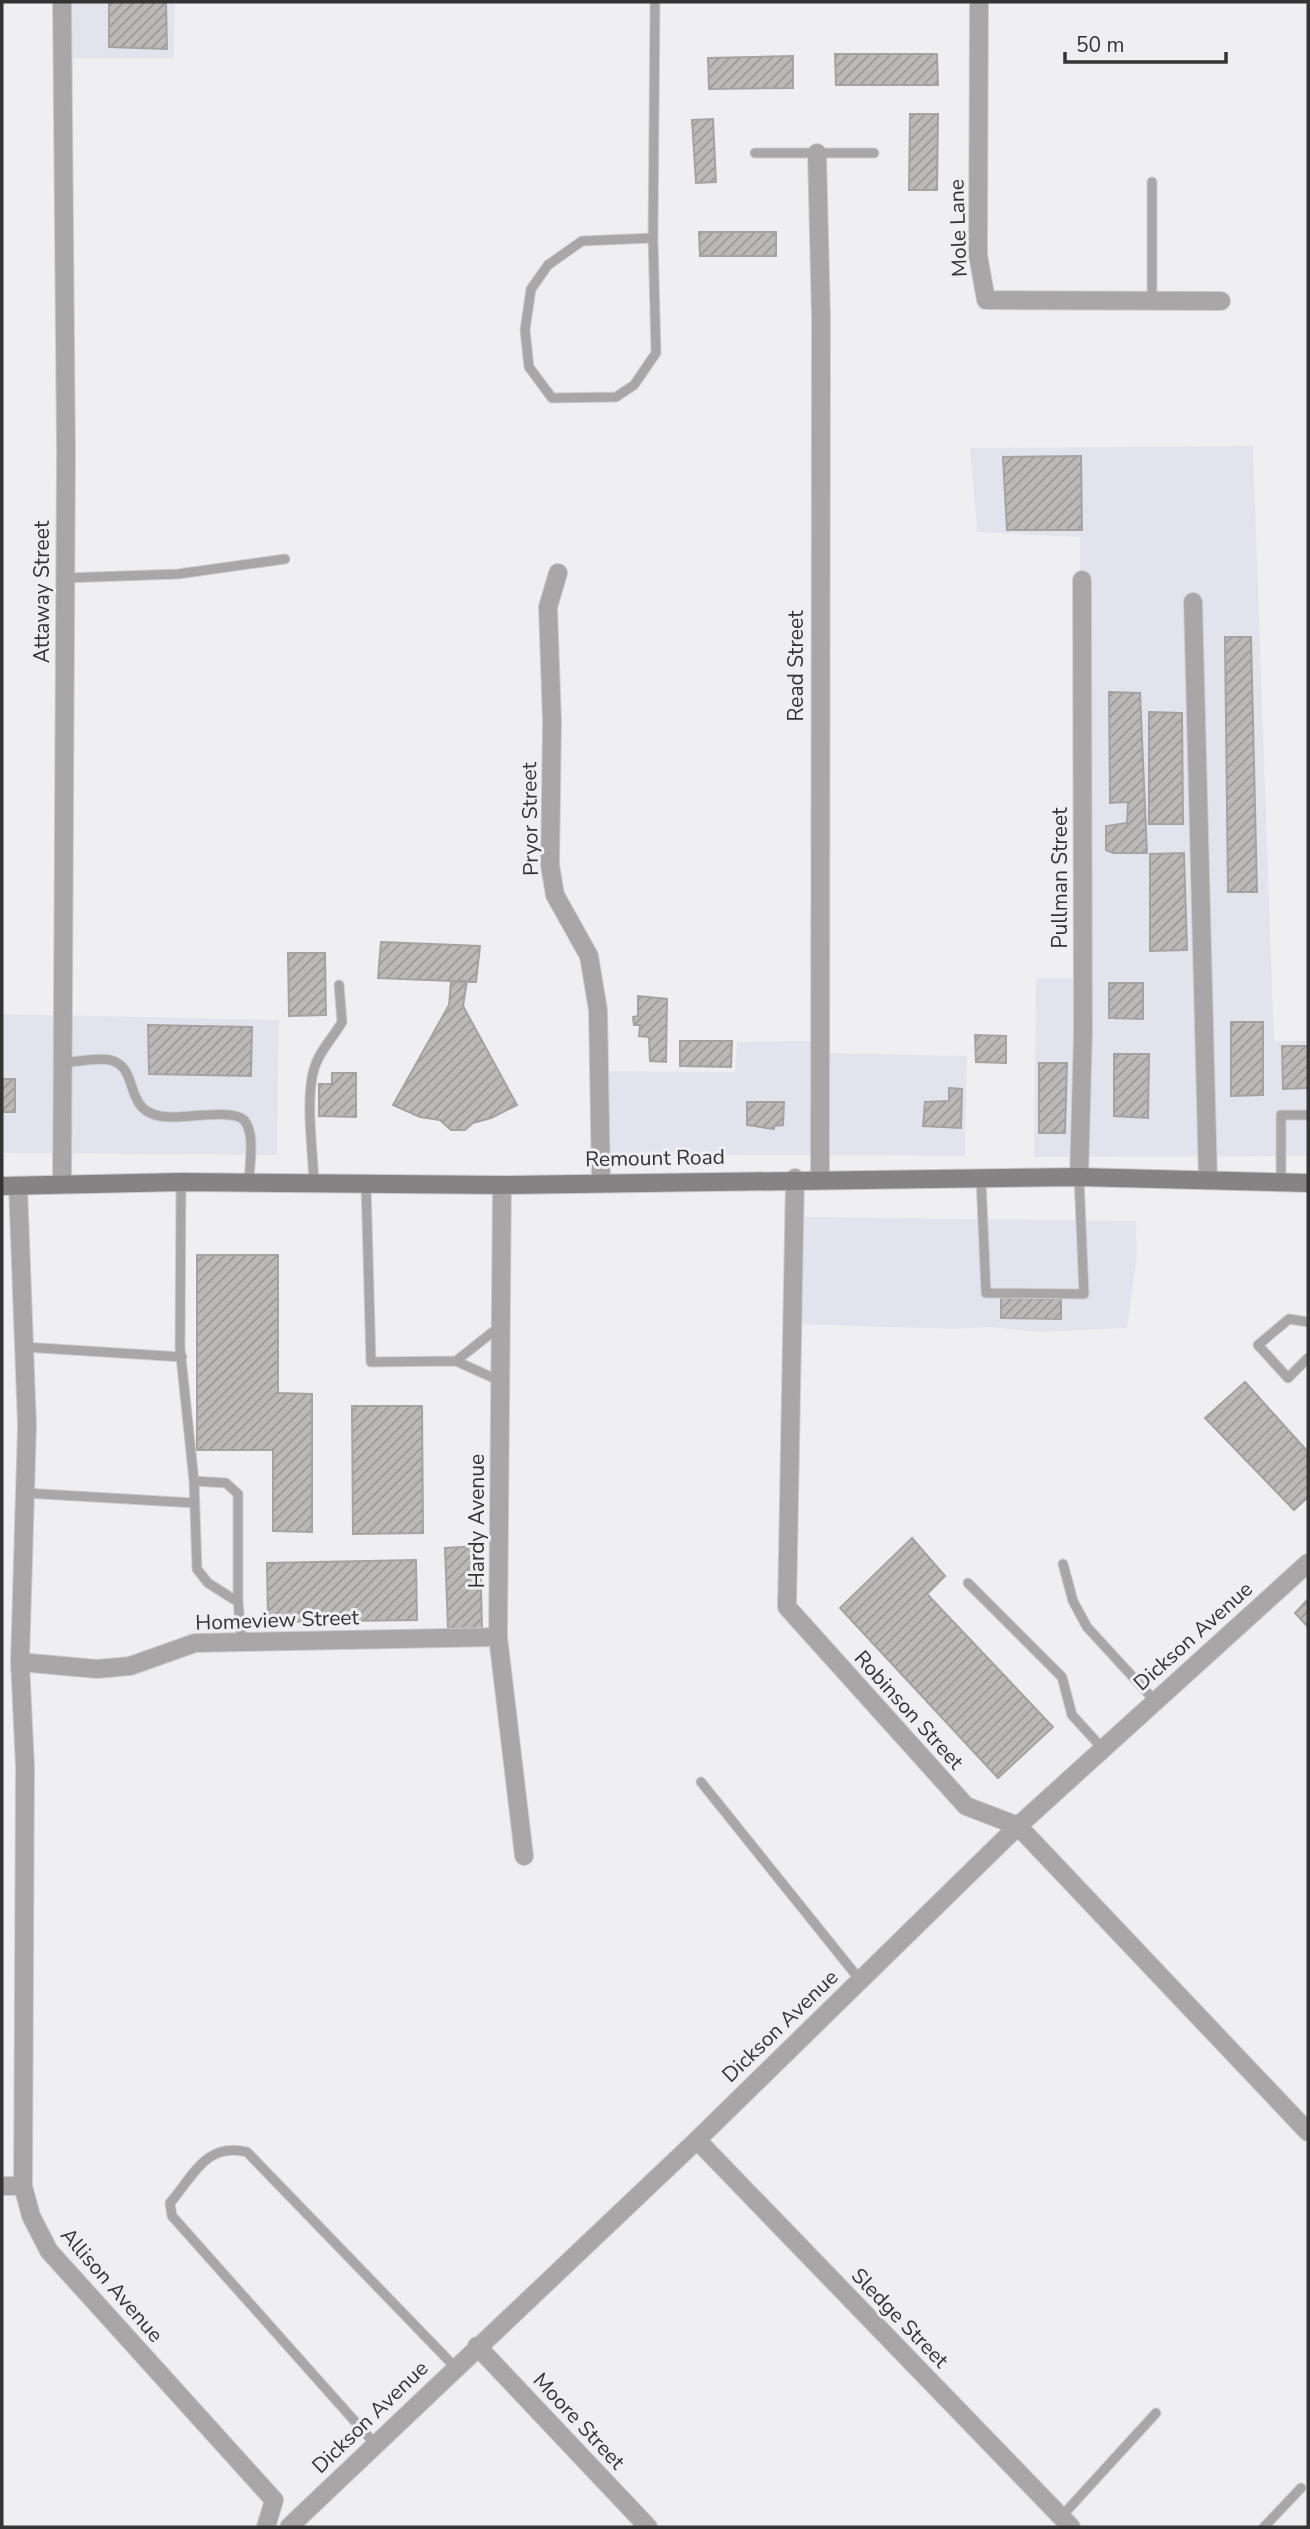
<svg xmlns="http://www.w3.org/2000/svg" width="1310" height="2529" font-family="'Nunito Sans',sans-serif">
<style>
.built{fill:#e3e3ed}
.building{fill:url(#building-hatch);stroke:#a5a3a2;stroke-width:2}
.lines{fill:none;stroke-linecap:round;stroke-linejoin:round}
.service-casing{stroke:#cdcdd0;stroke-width:11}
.minor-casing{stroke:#cdcdd0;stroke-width:20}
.secondary-casing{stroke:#cdcdd0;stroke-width:20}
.service{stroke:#a8a6a6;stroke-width:9}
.minor{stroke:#a8a6a6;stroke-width:18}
.secondary{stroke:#858383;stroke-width:18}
.labels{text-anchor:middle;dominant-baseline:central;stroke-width:6;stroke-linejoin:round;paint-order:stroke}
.street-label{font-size:21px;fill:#343434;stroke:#efeff2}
</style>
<defs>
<pattern id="building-hatch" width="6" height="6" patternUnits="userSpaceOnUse" patternTransform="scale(1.75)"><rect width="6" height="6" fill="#bcbab8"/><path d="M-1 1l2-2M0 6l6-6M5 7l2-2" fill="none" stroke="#9a9896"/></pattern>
</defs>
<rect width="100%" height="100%" fill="#efeff2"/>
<!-- built -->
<path class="built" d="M62,2H175L174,58H63Z
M1253,446L1274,1041H1308V1156L1034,1157L1036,978H1079L1080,537L977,532L970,448Z
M2,1014L279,1020L277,1155L2,1153Z
M819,1041L820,1053L967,1056L965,1156L601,1154L599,1071L735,1072L737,1042Z
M795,1217L1136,1221L1137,1255L1127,1328L1038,1332L989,1327L955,1329L792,1324Z"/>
<!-- building -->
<path class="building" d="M109,2H166L167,49L109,47Z
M835,54H937L938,85H836Z
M793,56V88L709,89L708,58Z
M910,114H938L937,190H909Z
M713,119L716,182L696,183L692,120Z
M699,232H776V256H700Z
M1081,456L1082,530H1007L1003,457Z
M1225,637H1251L1257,892H1228Z
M1109,692L1140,693L1147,853H1113L1106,850V826L1127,823L1128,802L1110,803Z
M1149,712L1182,713L1183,824H1149Z
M1184,853L1187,950L1150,951V854Z
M381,942L480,946L476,982L378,978Z
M288,953H325L326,1015L289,1016Z
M451,981H467L463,1006L517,1105L491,1118L473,1123L465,1130H451L440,1120L420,1117L393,1105L449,1005Z
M1109,983H1143V1019L1109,1018Z
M638,996L667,999L666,1062L650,1061L649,1037L639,1036L640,1025H634L633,1017L638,1016Z
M1231,1022H1263V1095L1231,1096Z
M148,1025L252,1027L251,1076L149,1074Z
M975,1035L1006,1036V1063L976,1062Z
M680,1041H732L731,1067L680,1066Z
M1282,1046H1308V1088L1283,1089Z
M1114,1054H1149L1148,1118L1114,1116Z
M1039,1063H1067L1065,1133H1039Z
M332,1073H356V1117L319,1116V1084H332Z
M2,1079H15V1112H2Z
M949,1088L962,1089L961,1128L923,1126L925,1102L949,1101Z
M747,1102H784L783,1125L774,1126V1129L747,1125Z
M197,1255H278V1393L312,1394V1532L273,1531V1450H197Z
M1001,1298L1061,1299V1319L1001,1318Z
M1245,1382L1308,1452V1497L1294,1510L1205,1418Z
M352,1406H422L423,1533L353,1534Z
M912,1538L945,1576L927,1594L1053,1727L998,1778L840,1608Z
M480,1546L482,1629L448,1628L445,1548Z
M416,1560L417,1620L268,1622L267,1563Z
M1308,1599V1627L1295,1613Z"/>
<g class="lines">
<!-- service casing -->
<g class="service-casing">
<path id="service" d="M755,153H874
M653,238L582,241L548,265L531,289L525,330L529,367L552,398L616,397L634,385L656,353L653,238L655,2
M1152,300V182
M65,578L178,574L285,559
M62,1063C76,1062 97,1057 110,1060C143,1068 119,1116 170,1117C186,1118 233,1109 244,1120C256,1134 249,1166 249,1183
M981,1178L986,1293L1084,1294L1079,1177
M181,1182L180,1348L194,1481L197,1569L208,1583L238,1602L242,1642
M1281,1183V1115H1308
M314,1184C313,1151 305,1100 314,1069C319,1051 333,1038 342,1022L339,985
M366,1184L371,1362L456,1361
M1308,1322L1289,1319L1258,1345L1288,1378L1308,1358
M499,1327L456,1361L500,1381
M24,1347L182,1357
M194,1481L226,1483L238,1494V1602
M25,1493L195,1503
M1063,1564L1073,1601L1087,1627L1155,1701
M968,1583L1062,1677L1072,1715L1103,1749
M701,1782L860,1980
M375,2444L172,2216L170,2203C194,2175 206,2142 247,2152L455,2367
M1061,2517L1156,2413
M1264,2527L1301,2488"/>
</g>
<!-- minor casing -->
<g class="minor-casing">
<path id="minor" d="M979,2L978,255L986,300L1221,301
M817,153L821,317L820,1178
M558,573L548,607L552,722L550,865L555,895L589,956L598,1010L601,1182
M1193,602L1208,1180
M1079,1177L1083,1033L1082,580
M795,1178L787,1607L966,1806L1018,1826L1308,2132
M62,1183L66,452L62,2
M502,1185L498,1637L524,1856
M18,1186L27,1425L20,1662L25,1767L23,2186L31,2216L49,2251L274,2500L266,2527
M20,1662L97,1669L130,1666L195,1643L498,1637
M697,2140L1071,2527
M2,2186H23
M477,2346L648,2527
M289,2527L697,2140L1018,1826L1308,1563"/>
</g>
<!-- secondary casing -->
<g class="secondary-casing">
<path id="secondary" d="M2,1186L181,1182L502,1185L1079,1177L1308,1183"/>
</g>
<!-- service -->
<use href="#service" class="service"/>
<!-- minor -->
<use href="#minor" class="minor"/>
<!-- secondary -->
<use href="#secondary" class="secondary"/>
</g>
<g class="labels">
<!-- street labels -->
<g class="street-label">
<text transform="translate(958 228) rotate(-92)">Mole Lane</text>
<text transform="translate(42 592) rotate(-90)">Attaway Street</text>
<text transform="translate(796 666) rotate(-90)">Read Street</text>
<text transform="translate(530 819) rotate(-91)">Pryor Street</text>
<text transform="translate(1060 878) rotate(-90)">Pullman Street</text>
<text transform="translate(655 1158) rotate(-1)">Remount Road</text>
<text transform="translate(477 1521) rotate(-90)">Hardy Avenue</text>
<text transform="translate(277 1620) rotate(-2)">Homeview Street</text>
<text transform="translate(1193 1636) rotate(-42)">Dickson Avenue</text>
<text transform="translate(909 1710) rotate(48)">Robinson Street</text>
<text transform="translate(780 2026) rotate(-44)">Dickson Avenue</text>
<text transform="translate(112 2285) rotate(49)">Allison Avenue</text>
<text transform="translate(900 2318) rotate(46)">Sledge Street</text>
<text transform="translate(370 2417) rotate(-44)">Dickson Avenue</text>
<text transform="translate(579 2421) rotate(47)">Moore Street</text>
</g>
</g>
<!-- border -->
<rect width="1310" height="2529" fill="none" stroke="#343434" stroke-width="7"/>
<!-- scale -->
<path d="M1065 52v10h161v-10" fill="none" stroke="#343434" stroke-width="3.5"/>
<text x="1076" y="52" font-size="21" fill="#343434" stroke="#efeff2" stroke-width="5" paint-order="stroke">50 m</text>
</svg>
